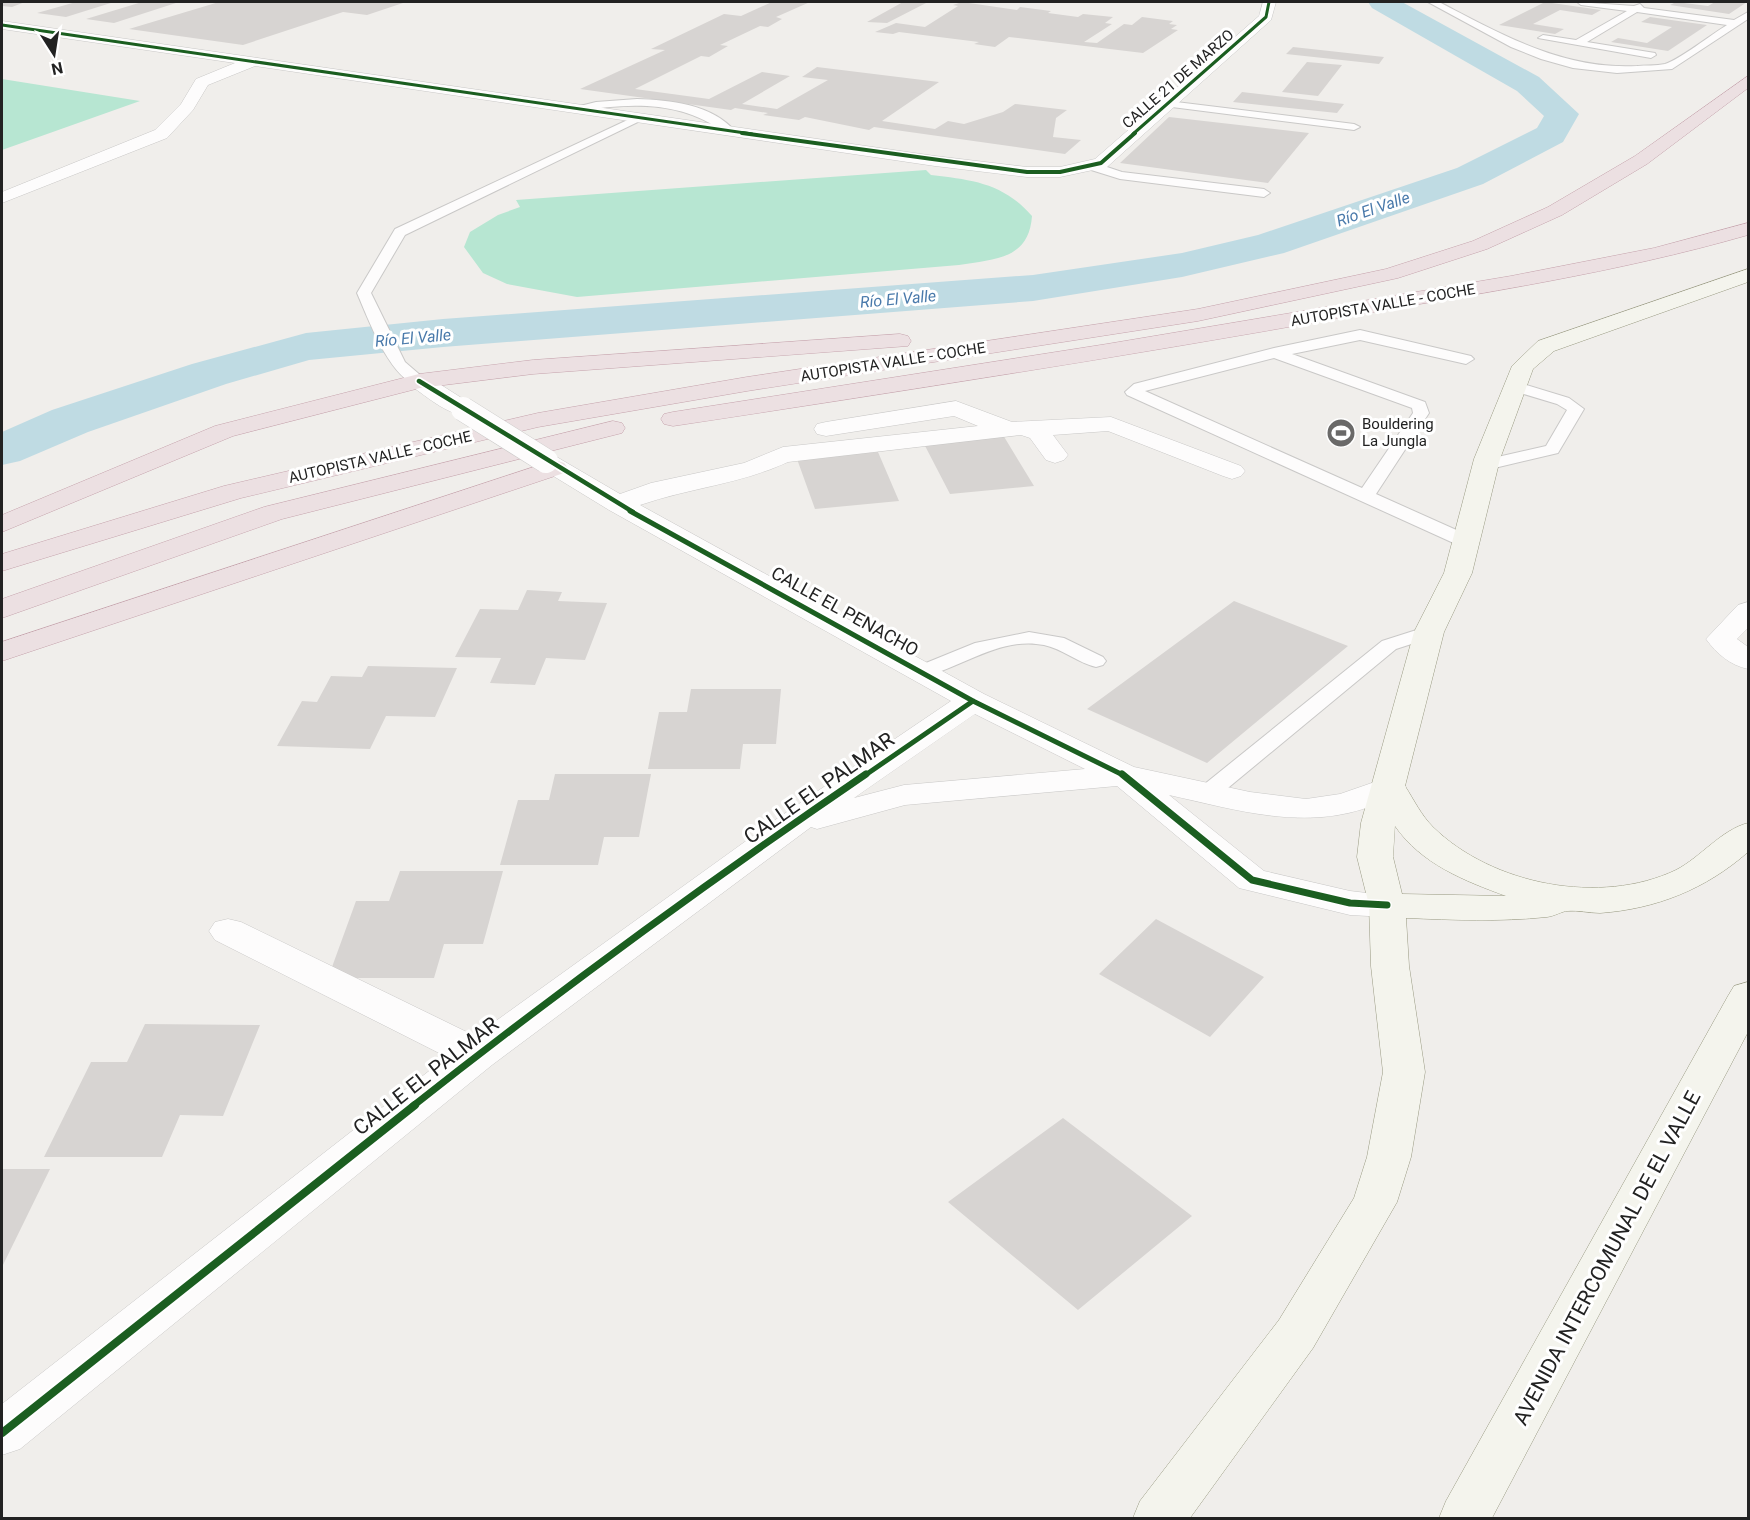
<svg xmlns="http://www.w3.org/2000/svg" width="1750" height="1520" font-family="Roboto,sans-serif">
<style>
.pitch{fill:#b7e6d2}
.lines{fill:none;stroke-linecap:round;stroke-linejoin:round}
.river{fill:#bfdbe3;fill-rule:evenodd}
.building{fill:#d7d4d2}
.service-casing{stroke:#c9c8c7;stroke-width:2}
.minor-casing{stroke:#c9c8c7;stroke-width:1}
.secondary-casing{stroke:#999a82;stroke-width:1}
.motorway-casing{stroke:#c5a2ac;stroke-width:1}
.service{fill:#fdfcfc;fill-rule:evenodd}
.minor{fill:#fdfcfc;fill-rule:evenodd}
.secondary{fill:#f4f4ed;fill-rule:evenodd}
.motorway{fill:#ece0e2;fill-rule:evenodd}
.minor-bridge-casing{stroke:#c9c8c7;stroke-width:25;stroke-linecap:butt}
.minor-bridge{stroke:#fdfcfc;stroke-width:24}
.cycleway-far5-casing{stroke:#fff;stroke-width:4.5}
.cycleway-far4-casing{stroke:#fff;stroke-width:6}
.cycleway-far3-casing{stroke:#fff;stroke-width:8}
.cycleway-far2-casing{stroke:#fff;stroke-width:9}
.cycleway-far1-casing{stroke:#fff;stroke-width:10}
.cycleway-casing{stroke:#fff;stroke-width:12}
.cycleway-far5{stroke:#1b5e20;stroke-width:3}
.cycleway-far4{stroke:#1b5e20;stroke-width:4}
.cycleway-far3{stroke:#1b5e20;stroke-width:4.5}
.cycleway-far2{stroke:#1b5e20;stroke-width:5}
.cycleway-far1{stroke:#1b5e20;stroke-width:7}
.cycleway{stroke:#1b5e20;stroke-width:8}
.labels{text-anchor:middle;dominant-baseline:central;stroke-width:6;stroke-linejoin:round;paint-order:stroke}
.far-street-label{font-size:15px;fill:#222;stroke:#fff}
.far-poi-label{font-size:15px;fill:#222;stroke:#fff;text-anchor:start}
.far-water-label{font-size:16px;font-style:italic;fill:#4a7aab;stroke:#fff}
.street-label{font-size:18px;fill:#222;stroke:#fff}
.near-street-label{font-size:21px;fill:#222;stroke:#fff}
</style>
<rect width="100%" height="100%" fill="#f0eeeb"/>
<!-- pitch -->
<path class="pitch" d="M2,79L140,101L2,150Z
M926,170L931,175C973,180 1003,183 1032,216C1029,260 994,259 959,265L577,297L507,284L483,273L464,247L470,232L498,215L520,207L516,200Z"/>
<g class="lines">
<!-- river -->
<path class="river" d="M1368,2H1402L1539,77L1579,114L1563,142L1483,184L1284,253L1182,277L1033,301L443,347L309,360L226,384L88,432L20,461L2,465V432L52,410L192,364L306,333L443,319L1033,275L1182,253L1258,235L1457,168L1537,128L1544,116L1517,91L1372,8Z"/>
</g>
<!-- building -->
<path class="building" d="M2,2H25L12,7L2,6Z
M76,2H114L66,17L37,13Z
M142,2H179L114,23L86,19Z
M219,2H406L367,15L343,12L243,45L129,29Z
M772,2H810L776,17L782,19L768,27L760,26L720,45L728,46L709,57L701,56L635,89L709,99L762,72L790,76L742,104L777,109L828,80L802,77L817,67L939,82L882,121L935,129L948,121L964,124L1003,112L1015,104L1067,110L1056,118L1053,137L1081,140L1065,154L874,127L869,130L805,117L799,120L763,115L768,113L735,108L731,110L580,89L665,50L651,49L724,14L741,16Z
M903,2H928L887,23L867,22Z
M962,2L1017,10L1020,7L1051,11L1048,13L1078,17L1083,14L1113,17L1105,23L1112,24L1084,42L1097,43L1124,24L1132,25L1142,17L1173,21L1169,24L1177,25L1171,29L1178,30L1143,53L1009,37L995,47L974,44L979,42L899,32L893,34L875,32L896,23L925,27L958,6L953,5Z
M1545,2L1601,10L1592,15L1560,10L1533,24L1564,29L1555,34L1499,25Z
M1676,2L1708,6L1715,2H1747L1729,14L1670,5Z
M1650,17L1707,25L1668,51L1611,42L1618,38L1647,43L1672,27L1641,22Z
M1293,47L1384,57L1379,64L1286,54Z
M1307,62L1342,65L1318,96L1282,92Z
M1242,92L1344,104L1337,113L1233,102Z
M1169,117L1309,133L1268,183L1120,163Z
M1003,435L1034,486L950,494L923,442Z
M878,452L899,501L815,509L797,459Z
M527,590L562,592L558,601L607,603L585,660L546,658L535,685L490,683L501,658L455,657L480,609L518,610Z
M1234,601L1348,646L1207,763L1087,709Z
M368,666L457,668L435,717L386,716L370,749L277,746L302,701L317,702L331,676L362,677Z
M691,689H781L776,744H743L740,769H648L659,712H687Z
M555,774H651L639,837H604L598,865H500L518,800H549Z
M400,871H503L483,944H444L434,978H328L356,901H389Z
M1156,919L1264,977L1210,1037L1099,974Z
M145,1024L260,1025L223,1116L180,1115L162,1157H44L91,1062H127Z
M1063,1118L1192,1216L1078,1310L948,1202Z
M2,1169H50L2,1267Z"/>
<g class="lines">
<!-- service casing -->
<g class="service-casing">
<path id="service" d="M1428,2H1439C1503,35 1563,70 1637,66C1646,65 1656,66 1665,64C1679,60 1712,34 1727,25L1637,12L1587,42L1655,53L1656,55L1651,58L1538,38L1543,35L1576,40L1627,11L1581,5L1577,2L1634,6L1640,4L1644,8L1734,20L1748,12V19L1672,69L1617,73L1573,68L1541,59L1511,47Z
M637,99C670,100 711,104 735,131L725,133C681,100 630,103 578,111L572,108L596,102Z
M1168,101L1354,124L1360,127L1354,130L1164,106L1162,104Z
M636,116L646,118L405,235L371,293L405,362L427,381L425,384C394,392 367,315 357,293L395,229Z
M1092,162L1122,172L1264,189L1270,193L1264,197L1120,179L1088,169L1086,166Z
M1360,330L1471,356L1474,359L1466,364L1360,340L1292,354L1425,402L1429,413L1376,494L1472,537L1474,541L1472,545H1458L1127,395L1125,392L1134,384L1274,348ZM1274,358L1412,408L1413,413L1362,488L1145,391Z
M1513,381L1569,398L1584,409L1558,453L1486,470L1480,469L1477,465L1480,461L1546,446L1567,410L1557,404L1507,389L1505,386L1507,383Z
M1429,626L1436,628L1439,632L1436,636L1396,649L1217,797H1201L1197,792L1201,787L1382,641Z
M1029,632L1064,638L1103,657L1106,661L1103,665L1096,667C1078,663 1063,649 1044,645C1001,636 963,667 923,677L916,675L913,671L916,667L975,643Z"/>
</g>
<!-- minor casing -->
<g class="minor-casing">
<path id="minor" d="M1263,2H1276L1271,20L1107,167L1060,177H1027L935,166L255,66L208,85L193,110L167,138L2,203V192L155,130L181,104L196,79L235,63L2,29V21L935,156L1027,167H1060L1095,159L1259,16Z
M419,374L427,376L471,404L475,409L471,414C451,419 428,397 411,386L407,381L411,376Z
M956,401L1012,422L1111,417L1241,466L1245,471L1241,476L1232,479L1223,476L1108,431L1053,435L1068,455L1064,460L1055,463L1046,460L1030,438L1021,435L788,462C741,484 689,488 640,505L984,694L1134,767L1250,792L1306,799L1340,794L1389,777L1401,780L1406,787C1399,798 1386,800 1374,805C1307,832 1237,810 1169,795L1264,871L1350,891L1400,897L1405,905L1400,913L1387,917L1350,915L1239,888L1117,786L905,805L817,829L811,827L492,1065L20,1449L2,1455V1404L447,1057L215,940L209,931L215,922L228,919L241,922L475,1036L778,818L951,701L609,510L537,466L533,461L537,456L546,453L555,456L620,494L651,483L744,463L783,447L978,426L954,416L826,436L817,434L814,429L817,424L826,422ZM975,714L1085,769L904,785L854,798Z
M1748,602V628L1737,639L1748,647V669C1730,665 1717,654 1706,639L1738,605Z"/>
</g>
<!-- secondary casing -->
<g class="secondary-casing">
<path id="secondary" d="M1748,269V282L1554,351L1533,369L1500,459L1472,573L1444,632L1405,786C1414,800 1421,815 1433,827C1492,885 1601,906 1676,870C1701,857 1721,830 1748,823V852C1706,889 1656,909 1600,913C1589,913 1578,910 1568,911C1562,911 1555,916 1547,917C1500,922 1453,920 1406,918L1409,966L1425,1072L1411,1157L1397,1202L1313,1348L1190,1518H1133L1140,1501L1279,1320L1354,1198L1367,1157L1383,1072L1371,966L1369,905L1357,857L1361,823L1414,632L1444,573L1474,459L1512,366L1538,341ZM1395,826C1421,864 1465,881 1506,896L1402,894L1393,857Z
M1748,982V1032L1492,1518H1439L1446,1501L1728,996L1734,986Z"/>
</g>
<!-- motorway casing -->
<g class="motorway-casing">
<path id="motorway" d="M1748,76V88L1647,164L1562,215L1487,249L1398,278L1198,321L747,391L538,427L241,498L2,571V554L224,486L538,413L747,377L1198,309L1386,269L1473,241L1548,207L1635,156Z
M1748,223V235C1616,273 1481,293 1345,317C1122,357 897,392 673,426L664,424L661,419L664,414L673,412L1107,344L1511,276L1654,248Z
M900,334L908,336L911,341L908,346L533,374L420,388L233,436L2,532V515L215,426L419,374L533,360Z
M613,421L622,423L625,428L622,433L282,519L2,618V599L264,507Z
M555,460L564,463L568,468L564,473L2,661V642Z"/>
</g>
<!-- service -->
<use href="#service" class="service"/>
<!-- minor -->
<use href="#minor" class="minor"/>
<!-- secondary -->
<use href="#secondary" class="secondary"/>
<!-- motorway -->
<use href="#motorway" class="motorway"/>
<!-- minor-bridge casing -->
<g class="minor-bridge-casing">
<path id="minor-bridge" d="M463,409L546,461"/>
</g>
<!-- minor-bridge -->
<use href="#minor-bridge" class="minor-bridge"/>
<!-- cycleway-far5 casing -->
<g class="cycleway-far5-casing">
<path id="cycleway-far5" d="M2,25L752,134
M1133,134L1266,17L1269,2"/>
</g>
<!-- cycleway-far4 casing -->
<g class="cycleway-far4-casing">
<path id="cycleway-far4" d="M742,133L1027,172H1060L1101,163L1135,133"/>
</g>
<!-- cycleway-far3 casing -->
<g class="cycleway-far3-casing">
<path id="cycleway-far3" d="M419,381L633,512"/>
</g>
<!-- cycleway-far2 casing -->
<g class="cycleway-far2-casing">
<path id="cycleway-far2" d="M630,511L973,701L1125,776
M864,776L973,701"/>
</g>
<!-- cycleway-far1 casing -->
<g class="cycleway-far1-casing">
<path id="cycleway-far1" d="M1122,774L1252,880L1350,903L1387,905
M413,1106C560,990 712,879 866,774"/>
</g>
<!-- cycleway casing -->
<g class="cycleway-casing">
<path id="cycleway" d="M2,1433L415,1105"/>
</g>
<!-- cycleway-far5 -->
<use href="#cycleway-far5" class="cycleway-far5"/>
<!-- cycleway-far4 -->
<use href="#cycleway-far4" class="cycleway-far4"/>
<!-- cycleway-far3 -->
<use href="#cycleway-far3" class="cycleway-far3"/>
<!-- cycleway-far2 -->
<use href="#cycleway-far2" class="cycleway-far2"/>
<!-- cycleway-far1 -->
<use href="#cycleway-far1" class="cycleway-far1"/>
<!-- cycleway -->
<use href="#cycleway" class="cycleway"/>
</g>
<!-- icons -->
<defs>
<g id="stadium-disc" transform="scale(1.5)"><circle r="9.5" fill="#6a6968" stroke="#fff"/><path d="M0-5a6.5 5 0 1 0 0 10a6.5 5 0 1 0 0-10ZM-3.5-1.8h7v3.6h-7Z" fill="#fff"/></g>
</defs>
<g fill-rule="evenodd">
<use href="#stadium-disc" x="1341" y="433"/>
</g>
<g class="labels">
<!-- far-street labels -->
<g class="far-street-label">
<text transform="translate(1178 79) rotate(-41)">CALLE 21 DE MARZO</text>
<text transform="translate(1383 305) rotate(-10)">AUTOPISTA VALLE - COCHE</text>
<text transform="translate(893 362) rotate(-9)">AUTOPISTA VALLE - COCHE</text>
<text transform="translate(380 457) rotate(-13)">AUTOPISTA VALLE - COCHE</text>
</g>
<!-- far-poi labels -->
<g class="far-poi-label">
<text x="1362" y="424">Bouldering<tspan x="1362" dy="17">La Jungla</tspan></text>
</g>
<!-- far-water labels -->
<g class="far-water-label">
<text transform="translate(1373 209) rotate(-19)">Río El Valle</text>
<text transform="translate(898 299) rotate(-5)">Río El Valle</text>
<text transform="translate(413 338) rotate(-5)">Río El Valle</text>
</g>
<!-- street labels -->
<g class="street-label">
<text transform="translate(845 611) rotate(29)">CALLE EL PENACHO</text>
</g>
<!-- near-street labels -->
<g class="near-street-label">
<text transform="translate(819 788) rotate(-35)">CALLE EL PALMAR</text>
<text transform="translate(426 1076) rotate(-38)">CALLE EL PALMAR</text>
<text transform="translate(1607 1258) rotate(-62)">AVENIDA INTERCOMUNAL DE EL VALLE</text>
</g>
</g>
<!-- border -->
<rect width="1750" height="1520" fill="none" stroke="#222222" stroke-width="6"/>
<!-- north arrow -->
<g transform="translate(54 54) rotate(168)" stroke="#ffffff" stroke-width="4.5" paint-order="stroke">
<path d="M0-4.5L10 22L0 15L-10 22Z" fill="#222222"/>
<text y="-9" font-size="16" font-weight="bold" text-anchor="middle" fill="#222222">N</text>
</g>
</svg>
